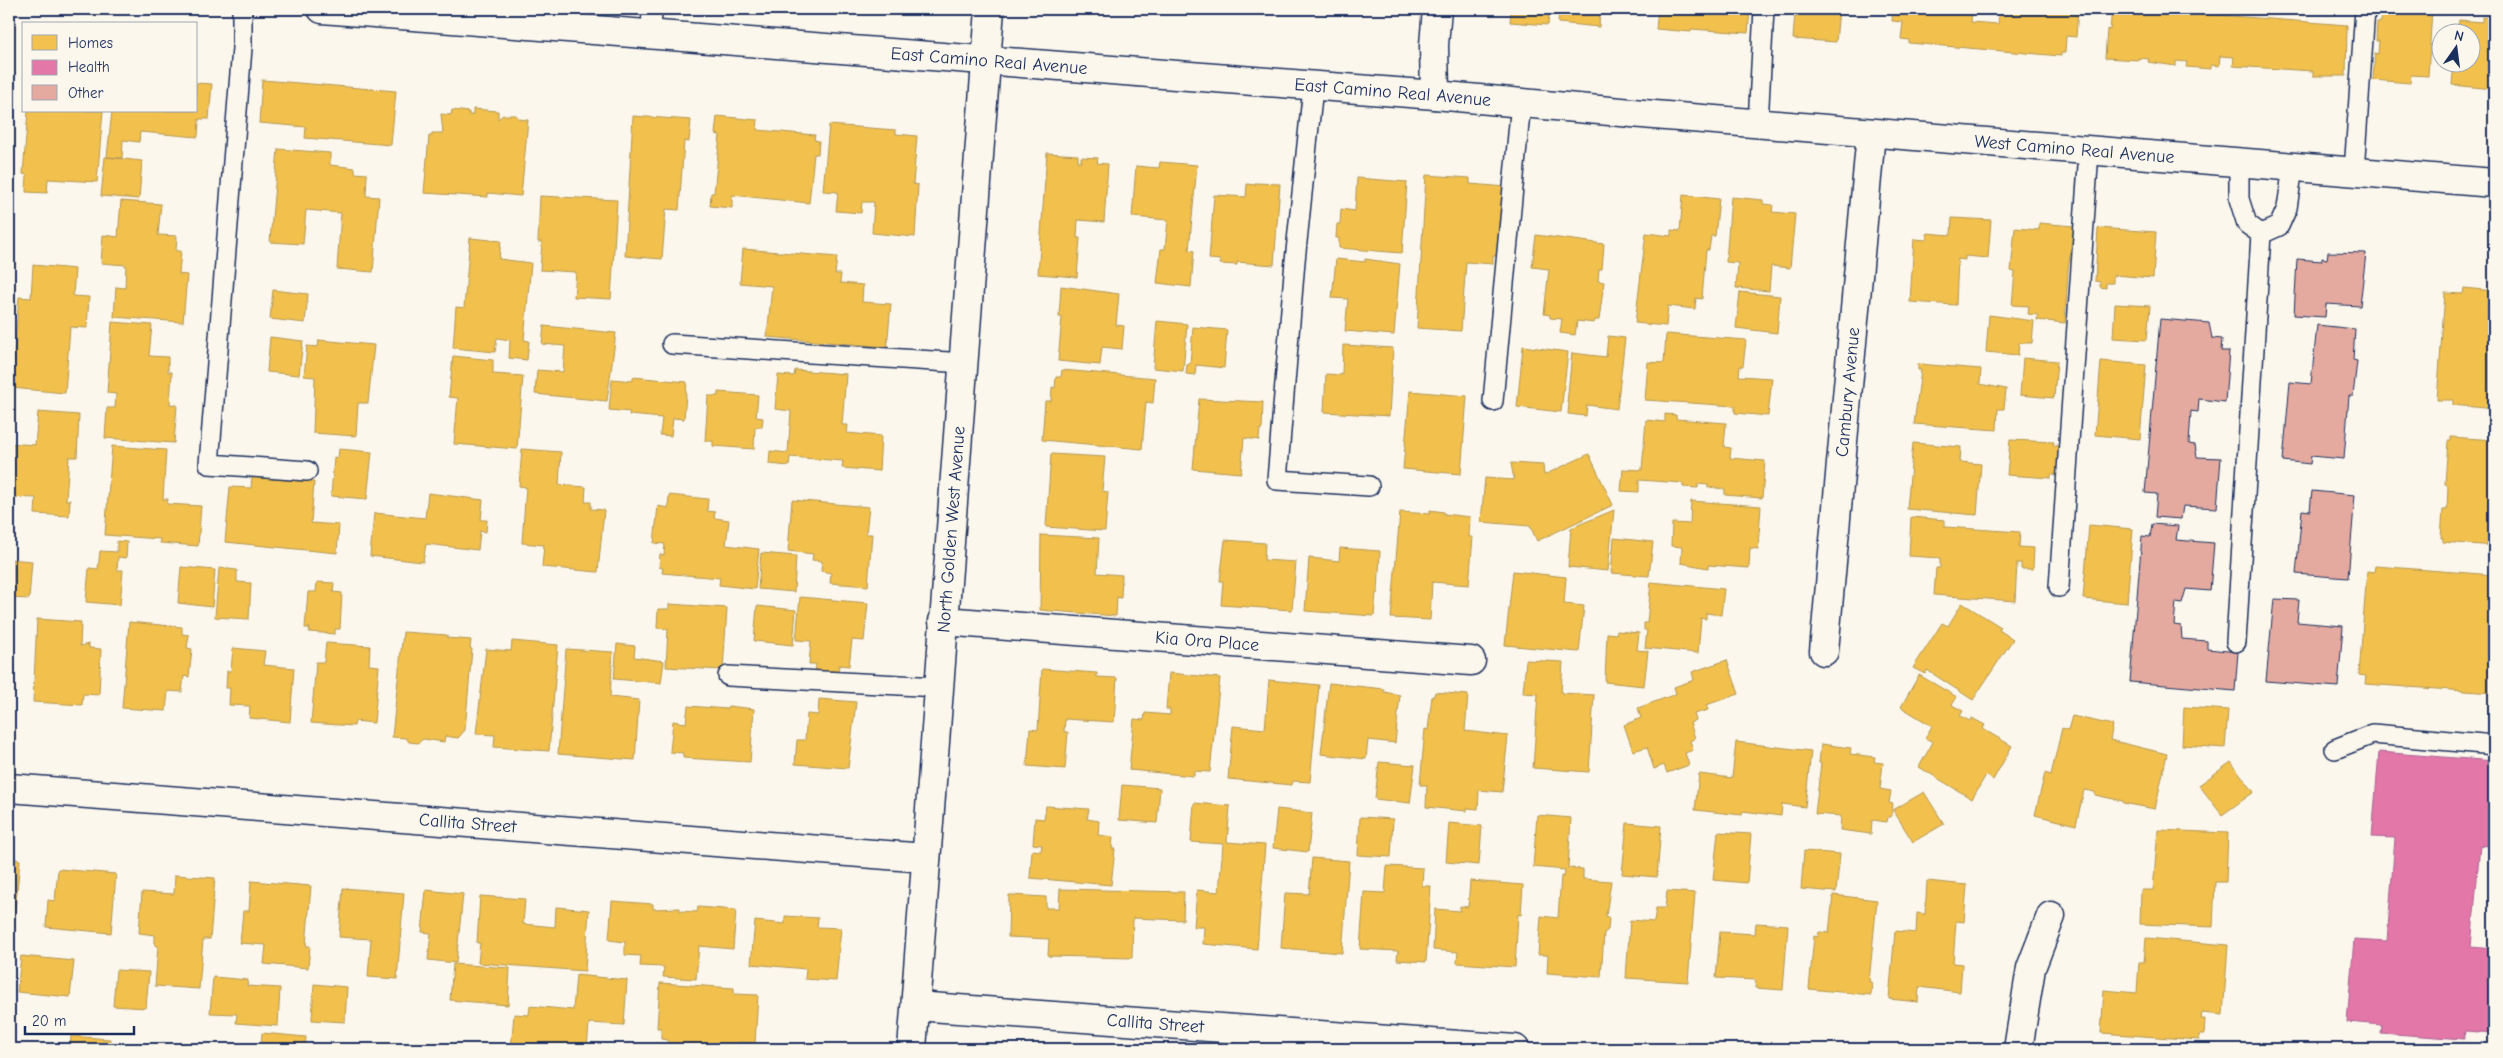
<svg xmlns="http://www.w3.org/2000/svg" width="2503" height="1058" font-family="'Comic Neue',sans-serif">
<style>
.homes{fill:#f2c14e;stroke:#b29553}
.health{fill:#e377a8;stroke:#a76192}
.building{fill:#e4aaa0;stroke:#1b2f5e}
.lines{fill:none;stroke-linecap:round;stroke-linejoin:round}
.lane-casing{stroke:#1b2f5e;stroke-width:22}
.street-casing{stroke:#1b2f5e;stroke-width:31}
.secondary-casing{stroke:#1b2f5e;stroke-width:31}
.lane{stroke:#fbf7ec;stroke-width:19}
.street{stroke:#fbf7ec;stroke-width:28}
.secondary{stroke:#fbf7ec;stroke-width:28}
.labels{text-anchor:middle;dominant-baseline:central;stroke-width:5;stroke-linejoin:round;paint-order:stroke}
.street-label{font-size:18px;fill:#1b2f5e;stroke:#fbf7ec}
</style>
<rect width="100%" height="100%" fill="#fbf7ec"/>
<filter id="ink" filterUnits="userSpaceOnUse"><feTurbulence type="fractalNoise" baseFrequency=".02" numOctaves="2"/><feDisplacementMap in="SourceGraphic" scale="10" xChannelSelector="R" yChannelSelector="G"/><feConvolveMatrix kernelMatrix="1 2 1 2 8 2 1 2 1" color-interpolation-filters="sRGB"/></filter>
<g filter="url(#ink)">
<!-- homes -->
<path class="homes" d="M1131,9H1170V12Z
M1511,9H1546V13H1549L1548,25L1510,22Z
M1556,9H1600L1599,27L1558,23L1559,14H1555Z
M1658,9H1750L1748,33L1691,29V32L1656,29Z
M1792,9H1839L1836,42L1793,39L1795,12L1792,11Z
M1893,9H1972L1971,22L1998,24L1999,9H2078L2076,37L2066,36L2065,53H2061V56L1909,43V40L1901,39L1903,22L1892,21Z
M2112,9H2141L2347,25L2346,76H2313V71L2233,66L2234,57L2220,56L2219,66L2211,65V69L2186,67L2187,62L2176,61V66L2148,62L2149,59L2138,58V60L2105,58L2107,29L2110,30Z
M2382,9H2432L2428,76L2411,75L2410,83L2373,80L2375,53L2378,54L2379,41H2376L2377,22H2381Z
M2482,17L2494,18V89L2452,85L2454,62H2470V32H2457L2459,20L2482,22Z
M262,80L396,91L391,145L305,138L306,127L259,123Z
M196,83L212,84L209,119H199L198,137L140,132L139,142L123,140L122,158L107,157L112,111H196Z
M473,109L498,111V119L503,115H516L519,119L528,120L521,196L488,193V197L424,193L429,136H432V133H443L441,114L451,115L452,110L469,112V115H473Z
M28,111H103L97,182L48,179L47,193L26,192L27,175L23,174Z
M633,116L691,120L689,142L684,141L679,210L666,209L662,259L625,256Z
M717,116L758,120L757,130L815,135L814,140L819,141L818,154H814L809,203L732,195V208L710,206L711,193H714L720,135L715,134Z
M829,125L896,130V134L917,136L913,184L918,185L915,237L872,233L874,202H862L861,213L836,211L838,192L823,191Z
M278,149L330,153V165L355,168V173L367,174L366,196L379,197L373,272L337,269L341,213L306,210L303,244L270,242Z
M1047,153L1078,155V162H1081V157L1098,158L1097,163L1108,164L1104,222L1078,220L1077,238H1080L1077,277L1038,274Z
M105,157L142,161L139,199L101,196Z
M1160,162L1197,165L1189,250L1194,251L1191,287L1157,283L1161,249H1165L1168,220L1132,217L1136,166L1159,168Z
M1426,175L1470,178V184L1507,187L1502,256H1493V264L1466,262L1461,331L1417,328Z
M1357,178L1407,182L1402,253L1339,248V238H1336L1337,224H1340L1341,209L1355,211Z
M1255,183L1280,184L1274,265L1237,262V265L1220,264V260L1209,259L1214,195L1246,197L1247,184L1255,185Z
M1683,195L1719,199L1715,236H1711L1709,250H1706L1702,299L1696,298L1695,309L1668,306L1666,326L1635,323L1646,233L1671,236V230L1680,231Z
M540,196L617,200L611,299L574,297L576,272L540,270L542,242H538Z
M1731,197L1763,200V204L1773,205L1772,212L1795,214L1790,268L1771,266L1769,291L1736,288L1738,263L1726,262Z
M121,201L161,204L158,235L177,236L176,251H181L179,274L187,275L183,322L114,317L116,287L125,288L126,265L101,263L103,235L118,237Z
M1952,218L1991,220L1988,258L1965,256V260L1958,259L1956,305L1910,302L1914,239L1927,240V233L1951,235Z
M2039,223L2074,226L2068,270L2065,323L2037,320L2038,315L2028,314L2029,306L2012,305L2015,272L2011,271L2015,228L2039,230Z
M2098,228L2156,232L2153,278L2113,275V283H2106V288L2100,287V282L2095,281Z
M1536,235L1604,244L1602,269H1599L1598,281L1604,282L1599,320H1595L1594,323L1577,321L1575,335L1560,333L1562,319L1550,318V315L1544,314L1549,269L1532,267Z
M470,238L501,241L499,259L531,263L524,340L529,341L527,360L509,358L510,340L497,338L495,352L453,348L456,307L464,308Z
M743,249L837,257L835,274H841L840,283L863,285L862,302L891,304L887,347L767,337L772,286L740,283Z
M1336,259L1365,262V259L1400,264L1394,335L1345,331L1348,299L1332,298Z
M33,265L75,269L73,296L89,297L87,328L70,327L65,393L11,388L19,297L31,298Z
M1061,286L1119,294L1116,325L1124,326L1122,349L1102,347L1100,365L1058,361L1062,317H1059Z
M2464,288L2494,291V409L2453,405V400H2437L2445,293L2463,294Z
M273,290L308,294L305,323L270,319Z
M1740,292L1780,296L1777,333L1736,328Z
M2115,304L2150,306L2147,340L2113,338Z
M1989,315L2034,321L2032,343H2019L2018,355L1986,352Z
M1157,321L1187,324L1183,371L1153,368Z
M112,322L152,325L149,356L168,357V372H172L170,404L177,405L174,443L105,438L107,408H115L116,394L107,393Z
M544,326L616,333L607,401L535,394L537,370L563,372L565,346L542,344Z
M1193,327L1227,330L1224,368L1196,365L1195,375L1186,374L1187,364H1190Z
M1666,334L1746,340L1743,366H1740L1739,376L1772,378L1768,416L1735,413V406L1645,400L1648,362L1664,363Z
M1608,336L1625,338L1617,409L1587,405L1586,416L1568,414L1569,403H1567L1572,353L1606,357Z
M270,337L303,341L299,375L267,372Z
M319,340L374,345L368,403H358L356,436L313,433L315,377L304,376L307,346L318,347Z
M1343,345L1393,348L1389,416L1324,412L1326,374L1342,375Z
M1523,346L1568,352L1561,412L1517,407Z
M453,356L493,360V374L523,376L517,449L454,444L458,398L449,397Z
M2023,358L2057,361L2054,398L2020,395Z
M2101,361L2146,365L2140,439L2095,435Z
M1918,364L1981,369L1980,384L2006,389L2004,409H1998L1997,430L1914,424L1921,370H1918Z
M795,370L846,374L842,425H848L847,433L881,436L879,471L842,468L843,461L790,457L789,466L769,464L770,451L788,453L791,411L775,409L778,375L794,376Z
M1062,370L1155,378L1153,403L1146,402L1142,449L1042,440L1045,401H1051L1052,387L1055,388L1056,377H1061Z
M633,377L687,382L684,419L673,418L671,436L660,435L662,418L629,415L630,412L609,410L612,379L633,381Z
M1410,391L1467,396L1461,474L1403,469Z
M718,392L758,395L756,417L763,418L762,427H755L754,449L713,446V441H705L708,396H718Z
M1199,399L1263,402L1262,429H1260L1259,440L1244,438L1241,473L1193,469Z
M38,412L79,415L77,457H69L66,500H70L69,516L35,514L36,498L9,497V443L35,445Z
M1665,414L1676,415V419L1726,423L1724,447L1731,448L1730,458L1765,461L1762,498L1725,495V489L1708,487V485L1698,484V488L1683,487V483L1639,480V492L1621,491L1623,469L1642,470L1646,420L1665,422Z
M2451,437L2494,440V546L2443,542V538H2441L2443,510H2447L2448,485L2445,484L2448,441H2451Z
M2010,440L2054,442L2053,446H2060L2058,475H2051V478L2007,475Z
M1913,443L1961,447L1960,462L1981,464L1977,515L1907,509Z
M112,446L166,450L163,499H168L167,504L201,506L198,546L160,543V539L105,535Z
M339,449L372,452L367,499L331,496L334,457L338,458Z
M522,449L561,452L559,485L586,487L585,502H591V509L604,510L598,572L542,567L544,545L522,543L526,487L519,486Z
M1051,454L1105,457L1102,491L1108,492L1105,531L1046,527Z
M1589,454L1613,505L1537,541L1530,526L1481,522L1485,478L1514,480L1511,463L1543,465L1544,475Z
M252,477L314,482L311,523L339,525L337,553L225,542L230,487L251,488Z
M428,493L483,500L481,520H487L486,532L480,531L478,550L426,544L423,562L370,556L374,513L425,518Z
M669,495L708,499L707,511L715,512L714,518L729,520L726,545L759,549L755,589L719,585L720,578L662,573L663,568L659,567L660,554L664,555L665,544L654,543L658,506L668,508Z
M792,500L869,507L866,534H872L868,586L830,583L831,573L821,571L822,561L812,560L813,554L788,551Z
M1691,501L1761,506L1758,549L1750,548L1749,568L1708,565V568L1681,563L1682,547L1671,546L1672,523L1690,524Z
M1430,510L1444,512V514L1470,517L1469,537H1473L1469,585L1432,582L1430,620L1391,618L1400,512L1430,514Z
M1614,510L1608,571L1568,567L1571,528Z
M1911,517L1945,520V527L2020,532L2019,547L2034,548L2033,569H2021V563H2017L2015,601L1934,595L1936,568H1940V558L1909,556Z
M2089,525L2133,529L2127,603L2083,599Z
M1041,535L1099,538L1097,573L1122,575L1121,598L1117,597L1116,616L1040,610Z
M1614,538L1653,542L1649,576L1611,573Z
M1225,540L1265,543L1264,560L1296,562L1292,610L1221,605L1223,581H1220Z
M117,541L127,542L126,558L118,557L117,570H123L120,605L86,602L89,568L98,569L100,551L117,552Z
M1340,548L1380,551L1378,593H1376L1374,616L1305,611L1309,558L1339,561Z
M761,553L796,556L794,592L758,589Z
M9,559L32,561L29,599L9,598Z
M2375,566L2494,575V693L2365,684L2366,676L2359,675L2367,571L2374,572Z
M181,567L215,570L212,607L178,603Z
M219,568L237,570V582L251,583L249,619L215,617Z
M1513,571L1566,577L1564,604L1584,606L1579,652L1505,645Z
M317,582L334,583L333,592L342,593L340,629H335V634L309,632L310,628H305L308,592H316Z
M1651,582L1724,589L1721,615L1706,613V619L1701,618L1698,653L1645,648L1647,630H1644V623H1647Z
M800,597L868,603L864,641L852,640L849,666L839,665L838,676L815,675L816,664H809L811,641L796,640Z
M1962,603L2001,627L1999,630L2013,639L1973,700L1927,670L1925,674L1913,668L1942,623L1948,626Z
M669,604L727,608L723,670L666,667L668,629L657,628L658,609H669Z
M757,606L796,610L793,645L754,641Z
M37,619L81,622L80,646L89,644V648L101,649L99,695L83,694L82,705L33,702Z
M129,622L182,627V634L189,635L187,648L192,649L189,677L184,676L182,692L168,691L166,711L122,708Z
M1617,631L1639,633L1637,650L1648,651L1644,686L1605,682L1607,633L1616,634Z
M403,632L447,635V638L471,640L470,648L472,649L465,730L458,738L445,736L444,742L423,739L418,743L409,742L406,738L392,737Z
M512,641L558,645L549,751L494,747L495,735L476,734L486,649L511,651Z
M326,643L370,646L369,665L379,666L374,723L355,721L354,726L311,723L316,662H324Z
M617,644L635,646L634,657L664,661L661,683L614,679Z
M233,648L265,651L263,665L294,668L290,722L249,718L250,706L229,705L230,688H226L227,671H231Z
M566,649L613,652L610,697L639,700L635,760L558,754Z
M1526,660L1563,662L1561,693L1594,695L1589,772L1533,768L1538,694L1523,693Z
M1727,660L1739,694L1706,705L1708,710L1694,714L1696,720L1690,723L1695,738L1690,741L1693,750L1685,753L1689,765L1667,773L1664,765L1654,769L1647,747L1633,751L1624,725L1641,718L1638,708L1676,694L1674,687L1694,680L1692,672Z
M1042,669L1097,673V677L1117,678L1114,722L1065,719L1064,732H1068L1065,769L1027,766L1030,729L1038,730Z
M1169,673L1220,678L1210,772L1194,771V776L1129,770L1134,719L1144,720L1145,713L1170,715V709H1166Z
M1919,675L1957,697L1952,705L1963,711L1960,716L1970,721L1972,718L1985,725L1983,729L2012,746L1993,780L1986,775L1972,799L1919,767L1933,742L1925,738L1932,726L1901,707Z
M1269,680L1319,685L1310,782L1293,781L1292,785L1228,779L1233,726L1265,729Z
M1329,683L1384,689V692L1400,695L1395,743L1368,740L1366,759L1321,754Z
M1435,692L1468,695L1465,731L1508,736L1502,792L1479,790L1478,809L1467,808V811L1426,807L1427,785H1420L1425,729L1428,730L1432,696H1434Z
M819,699L856,702L848,768L795,764L797,740H805L807,714L818,715Z
M688,706L727,709L728,706L754,709L750,762L683,758V753L670,752L673,721L686,723Z
M2184,707L2228,710L2225,748L2182,745Z
M2072,716L2113,725L2110,740L2167,754L2155,809L2123,803V801L2095,795V792L2084,790L2076,825L2035,815L2045,773L2051,775L2062,728L2068,730Z
M1736,742L1811,751L1805,807L1782,804L1781,816L1743,811L1742,815L1695,810L1699,774L1732,778Z
M1821,744L1851,748L1850,754L1875,757L1874,762L1883,763L1880,789L1891,791L1889,803L1893,804L1891,817H1888L1887,822L1872,820L1871,834L1840,830L1841,816L1815,814L1821,763H1819Z
M1379,762L1415,765L1410,803L1375,799Z
M2231,762L2254,792L2222,815L2199,785Z
M1122,785L1160,788L1157,823L1119,820Z
M1924,792L1944,824L1913,842L1893,810Z
M1194,803L1230,806L1227,842L1265,845L1257,949L1203,944L1204,927H1194L1197,890L1219,892L1223,844L1191,842Z
M1046,806L1089,809L1087,819L1099,821L1098,835L1113,837L1112,849H1115L1111,885L1030,878L1032,850L1041,851L1042,845L1033,844L1035,818L1044,819Z
M1277,809L1312,813L1308,852L1273,848Z
M1537,815L1571,818L1568,868L1583,869V879L1611,881L1606,916L1609,918L1608,930L1604,933L1601,977L1547,973L1548,955H1538L1541,916L1558,918L1561,876L1564,877L1565,870L1533,867Z
M1360,817L1393,819L1391,857L1358,855Z
M1449,823L1482,826L1479,865L1446,862Z
M1627,823L1661,826L1657,877L1622,874Z
M2158,830L2228,833L2226,882H2215L2213,927L2140,924L2141,890H2153Z
M1718,832L1751,834L1747,883L1713,880Z
M1804,851L1840,854L1836,892L1801,889Z
M9,856H15V859L20,860L11,952L9,951Z
M1312,858L1349,861L1342,953L1281,948L1285,893L1309,894Z
M1387,866L1423,868L1422,886H1431L1426,962L1397,960L1398,951L1360,949L1364,892L1385,893Z
M58,869L116,874L111,933L46,927L48,900L55,901Z
M175,875L215,878L210,939H203L199,989L155,986L158,946L155,945V935L139,933L142,892L174,894Z
M251,881L311,886L306,946H310L308,968L264,964L266,945L240,943L243,911H249Z
M1470,881L1523,885L1521,915L1518,914L1515,967L1457,963L1458,952L1433,950L1435,909L1460,911V906L1468,907Z
M1927,881L1967,885L1964,922L1956,921L1953,963L1962,964L1960,992L1919,987L1918,1002L1889,999L1895,931L1916,933L1917,913L1925,914Z
M343,888L404,893L397,979L368,977L371,939L339,937Z
M1060,889L1184,892L1183,920L1133,918L1132,958L1048,956L1049,939L1008,937L1009,895L1046,897V908H1059Z
M426,890L463,894L456,963L428,960L431,933L422,932Z
M1667,891L1695,893L1688,982L1626,978L1630,920L1654,922L1656,908H1665Z
M1833,895L1877,900L1869,982H1872L1871,995L1809,989L1814,936L1818,937L1819,932L1829,933Z
M480,896L525,899L523,924L555,927L556,907L589,910L585,971L478,963L480,943H477Z
M612,901L653,904V909L680,908V911L697,912L698,907L736,910L733,949L699,946L696,979L663,977L664,967L640,966L641,956L625,955V942L609,940Z
M785,916L818,918L817,927L841,928L836,981L805,979L806,969L751,964L755,921L785,924Z
M1756,923L1788,925L1783,990L1755,988L1756,980L1716,978L1720,932L1755,934Z
M2146,938L2228,945L2223,1015L2202,1013L2201,1019H2205L2204,1035H2199V1040L2101,1033L2104,990L2137,993L2139,962H2144Z
M21,956L74,961L70,997L17,992Z
M453,964L510,968L508,1005L450,1000Z
M116,970L149,972L146,1008L113,1006Z
M576,975L627,980L624,1025L589,1023L587,1049H511L514,1014L529,1015L530,1006L573,1010Z
M213,977L248,980L247,986L280,988L278,1026L236,1023L237,1014L210,1013Z
M660,983L734,988V994L758,995L755,1043L739,1042V1045H730L729,1049L668,1046V1040L661,1039V1028H657Z
M314,984L347,987L345,1022L312,1020Z
M262,1033L306,1037L305,1049L261,1048Z
M71,1036L110,1039L109,1049H70Z
M171,1046L205,1049H170Z
M2072,1047L2100,1049H2071Z"/>
<!-- health -->
<path class="health" d="M2379,752L2494,761V847L2480,845L2471,947L2494,949V1033L2465,1031L2464,1039L2381,1033L2382,1025L2347,1022L2354,939L2387,941L2395,838L2372,837Z"/>
<!-- building -->
<path class="building" d="M2328,252L2366,253L2360,306L2326,304L2325,317L2294,315L2297,259L2322,261V258L2327,259Z
M2160,319L2209,323L2212,338L2222,339L2221,351H2229L2225,402L2199,399L2198,412L2191,411L2189,444L2195,445L2197,457L2221,458L2217,508L2183,506L2181,519L2155,517L2157,494L2145,493Z
M2317,325L2355,329L2353,360L2357,361L2353,396H2349L2344,459L2311,456L2310,464L2283,461L2290,382L2311,384Z
M2312,491L2355,495L2348,578L2296,574L2302,510L2310,511Z
M2152,524L2178,526L2176,540L2214,543L2210,591L2186,589L2182,603L2176,602L2174,625L2181,626L2182,639L2207,641V649L2238,652L2235,691L2130,682L2142,536L2150,537Z
M2274,599L2299,600L2297,622L2343,626L2338,687L2266,681Z"/>
<g class="lines">
<!-- lane casing -->
<g class="lane-casing">
<path id="lane" d="M242,9V48L209,464L307,471
M651,35L652,9
M1313,87L1295,261L1277,480L1369,486
M1758,124L1764,9
M2239,163V199L2247,224L2261,234L2279,226L2287,208L2293,167
M2354,172L2365,9
M672,344L964,363
M1493,401L1521,102
M2059,587L2089,151
M2236,642L2261,234
M728,676L938,687
M2335,749L2373,734L2494,745"/>
</g>
<!-- street casing -->
<g class="street-casing">
<g id="street">
<path d="M1435,95L1434,45L1437,9"/>
<path id="s1" d="M943,621L1471,661"/>
<path id="s2" d="M1824,651L1871,133"/>
<path id="s3" d="M9,788L926,858"/>
<path id="s4" d="M916,1006L1515,1049"/>
<path d="M2018,1049L2031,968L2051,916"/>
</g>
</g>
<!-- secondary casing -->
<g class="secondary-casing">
<g id="secondary">
<path id="s5" d="M322,9L1435,95L1654,115L2494,183"/>
<path id="s6" d="M912,1049L990,9"/>
</g>
</g>
<!-- lane -->
<use href="#lane" class="lane"/>
<!-- street -->
<use href="#street" class="street"/>
<!-- secondary -->
<use href="#secondary" class="secondary"/>
</g>
</g>
<g class="labels">
<!-- street labels -->
<g class="street-label">
<text stroke="none"><textPath href="#s5" startOffset="669">East Camino Real Avenue</textPath></text>
<text stroke="none"><textPath href="#s5" startOffset="1074">East Camino Real Avenue</textPath></text>
<text stroke="none"><textPath href="#s5" startOffset="1758">West Camino Real Avenue</textPath></text>
<text stroke="none"><textPath href="#s2" startOffset="260">Cambury Avenue</textPath></text>
<text stroke="none"><textPath href="#s6" startOffset="521">North Golden West Avenue</textPath></text>
<text stroke="none"><textPath href="#s1" startOffset="265">Kia Ora Place</textPath></text>
<text stroke="none"><textPath href="#s3" startOffset="460">Callita Street</textPath></text>
<text stroke="none"><textPath href="#s4" startOffset="240">Callita Street</textPath></text>
</g>
</g>
<!-- margin -->
<rect width="2503" height="1058" fill="none" stroke="#fbf7ec" stroke-width="30"/>
<rect x="15" y="15" width="2473" height="1028" fill="none" stroke="#1b2f5e" stroke-width="2" filter="url(#ink)"/>
<!-- legend -->
<rect x="22" y="22" width="175" height="90" fill="#fbf7ec" stroke="#a1a7b3"/>
<rect x="32" y="35" width="25" height="15" fill="#f2c14e" stroke="#a1a7b3"/>
<text x="68" y="48" font-size="15" fill="#1b2f5e">Homes</text>
<rect x="32" y="60" width="25" height="15" fill="#e377a8" stroke="#a1a7b3"/>
<text x="68" y="72" font-size="15" fill="#1b2f5e">Health</text>
<rect x="32" y="85" width="25" height="15" fill="#e4aaa0" stroke="#a1a7b3"/>
<text x="68" y="98" font-size="15" fill="#1b2f5e">Other</text>
<!-- north arrow -->
<g transform="translate(2456 48) rotate(14)"><circle r="24" fill="#fbf7ec" stroke="#a1a7b3"/>
<path d="M0-4L9 19L0 12L-9 19Z" fill="#1b2f5e"/>
<text y="-8" font-size="14" font-weight="bold" text-anchor="middle" fill="#1b2f5e">N</text>
</g>
<!-- scale -->
<path d="M25 1026v8h109v-8" fill="none" stroke="#1b2f5e" stroke-width="2.5"/>
<text x="32" y="1026" font-size="15" fill="#1b2f5e" stroke="#fbf7ec" stroke-width="4" paint-order="stroke">20 m</text>
</svg>
